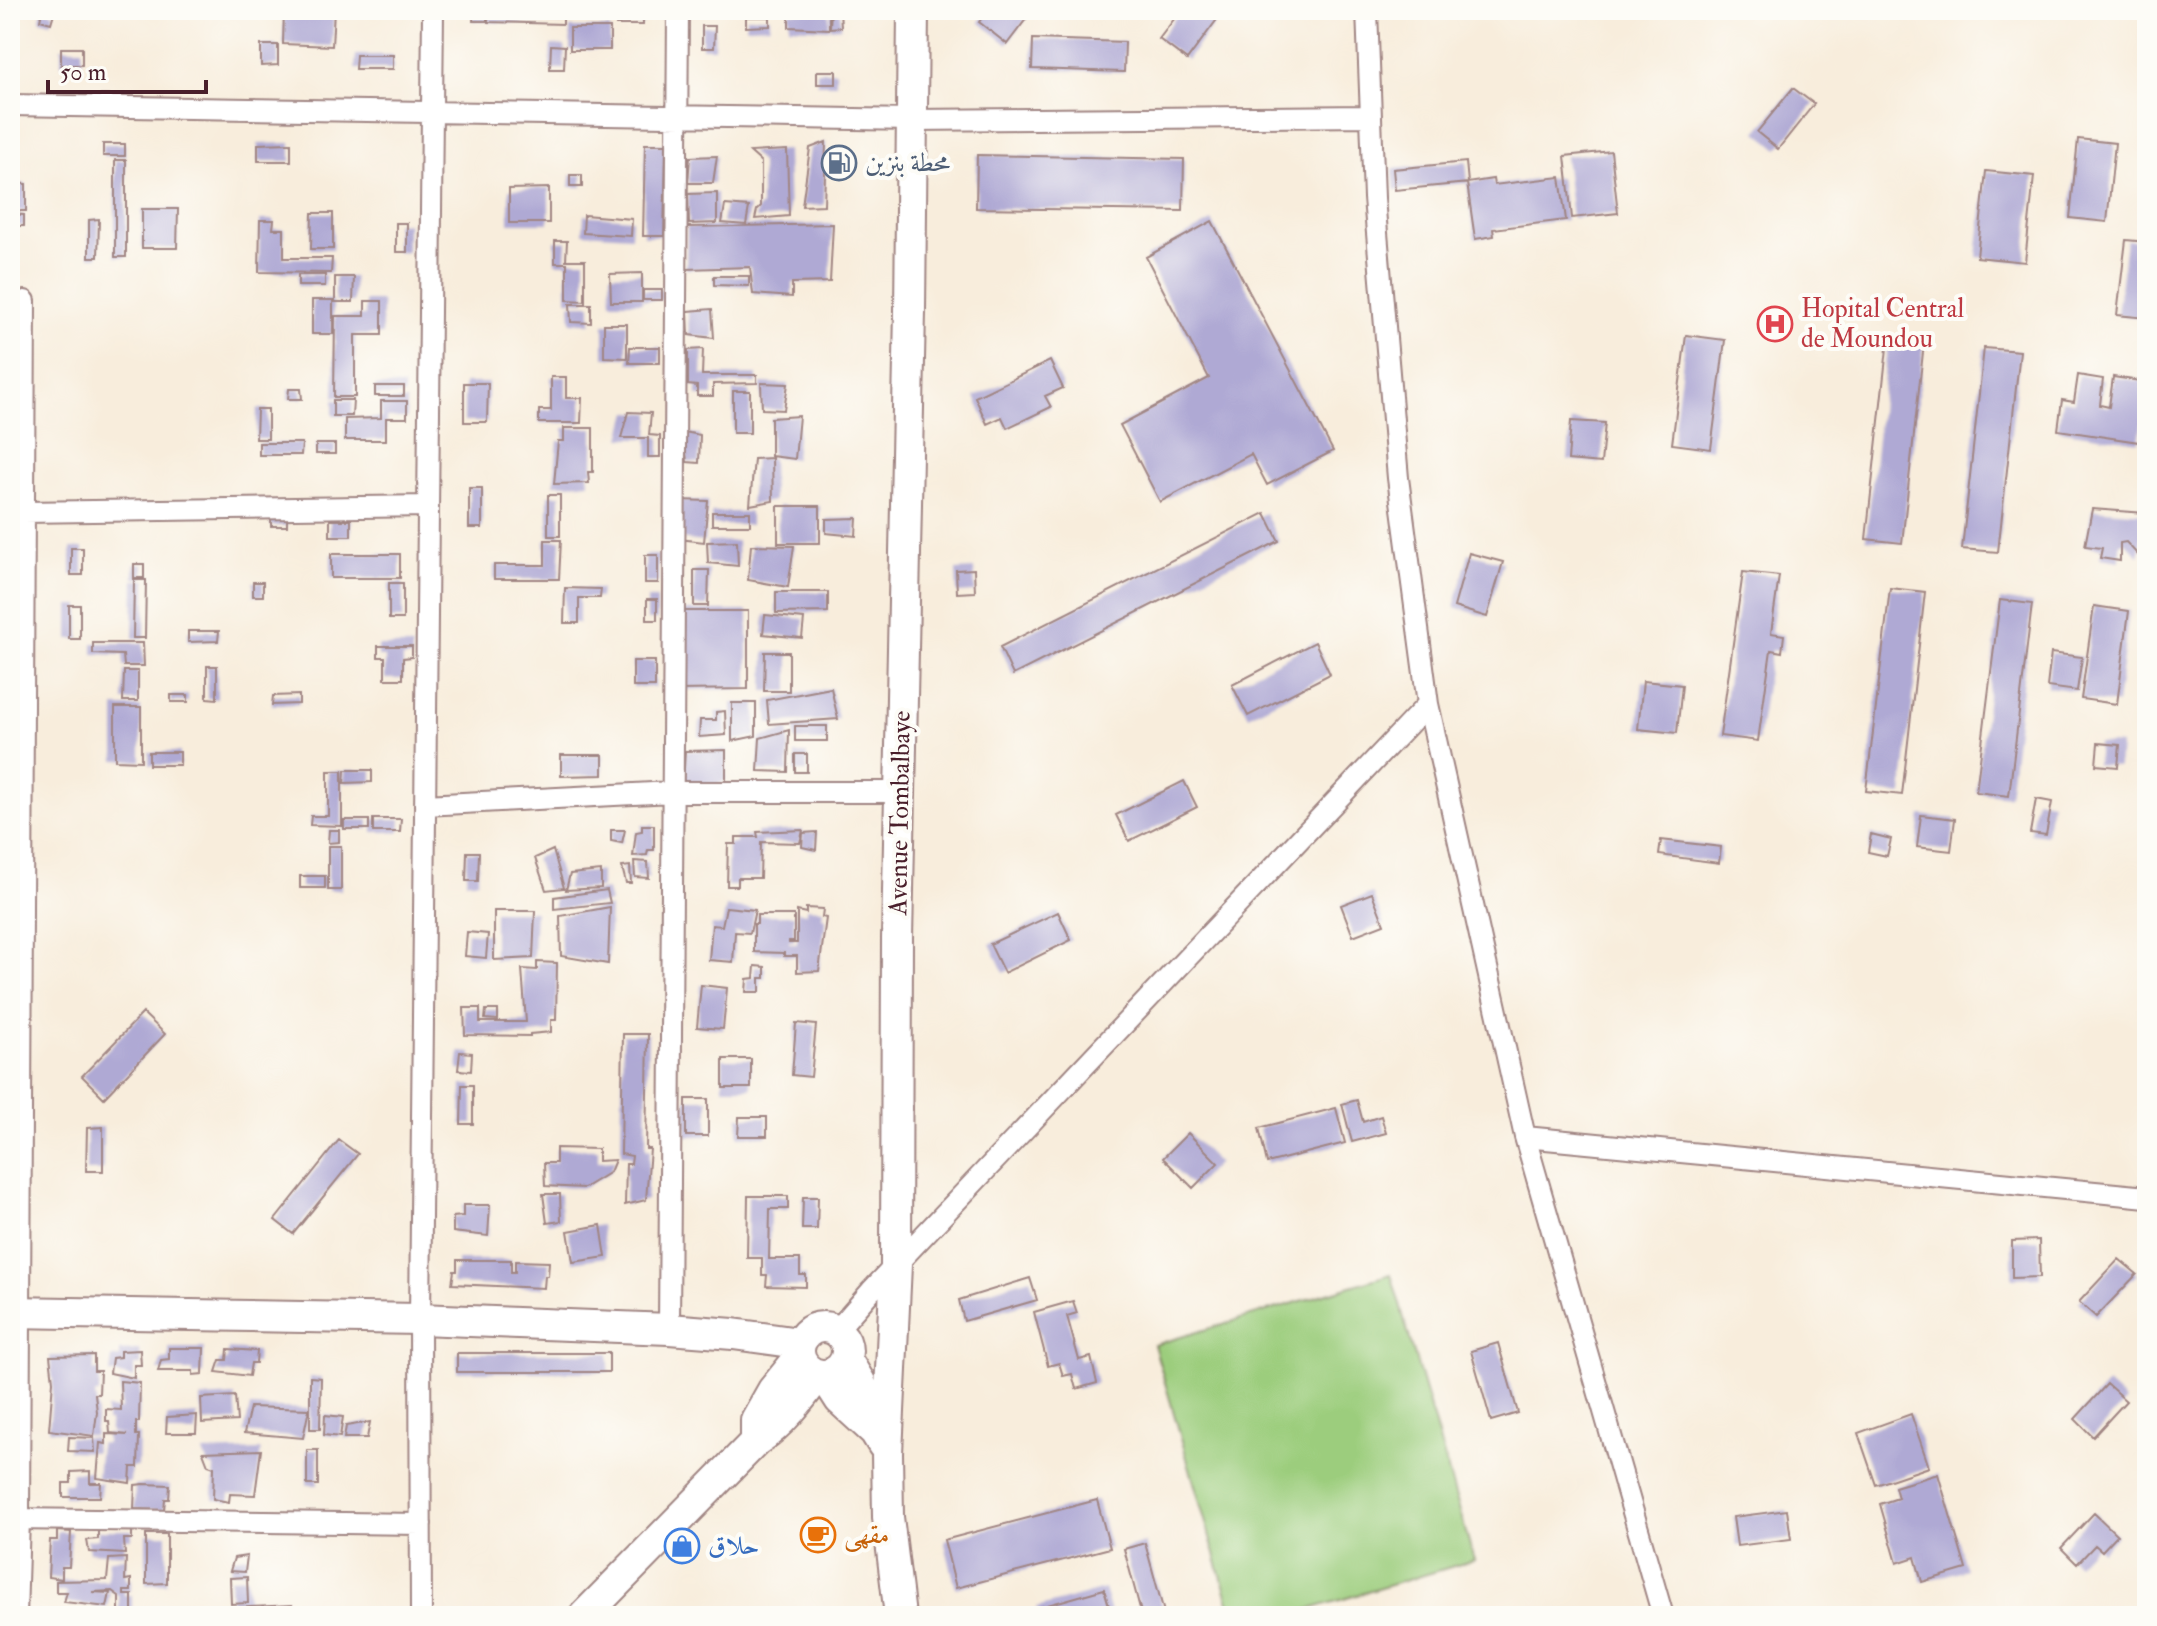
<svg xmlns="http://www.w3.org/2000/svg" width="2157" height="1626" font-family="'IM FELL Double Pica',Amiri,serif">
<style>
.green{fill:#9ccd7d;stroke:#737654;stroke-width:2}
.building{fill:#afa9d4}
.lines{fill:none;stroke-linecap:round;stroke-linejoin:round}
.street-casing{stroke:#a18684;stroke-width:24}
.secondary-casing{stroke:#a18684;stroke-width:34}
.street{stroke:#fff;stroke-width:20}
.secondary{stroke:#fff;stroke-width:30}
.labels{text-anchor:middle;dominant-baseline:central;stroke-width:8;stroke-linejoin:round;paint-order:stroke}
.service-label{font-size:26px;fill:#4e5e75;stroke:#fdfcf7;text-anchor:start}
.health-label{font-size:26px;fill:#be3a42;stroke:#fdfcf7;text-anchor:start}
.street-label{font-size:26px;fill:#4a1f2b;stroke:#fdfcf7}
.food-label{font-size:26px;fill:#c56008;stroke:#fdfcf7;text-anchor:start}
.shop-label{font-size:26px;fill:#366cbe;stroke:#fdfcf7;text-anchor:start}
</style>
<rect width="100%" height="100%" fill="#fdfcf7"/>
<filter id="ink" filterUnits="userSpaceOnUse"><feTurbulence type="fractalNoise" baseFrequency=".0125" numOctaves="2"/><feDisplacementMap in="SourceGraphic" scale="16" xChannelSelector="R" yChannelSelector="G"/><feConvolveMatrix kernelMatrix="1 2 1 2 8 2 1 2 1" color-interpolation-filters="sRGB"/></filter>
<filter id="wash" filterUnits="userSpaceOnUse"><feTurbulence type="fractalNoise" baseFrequency=".006" numOctaves="4" result="noise"/><feDisplacementMap in="SourceGraphic" scale="32" xChannelSelector="R" yChannelSelector="G"/><feGaussianBlur stdDeviation="1.8" result="paint"/><feColorMatrix in="noise" values="0 0 0 0 0 0 0 0 0 0 0 0 0 0 0 0 0 1.4 0 .05"/><feComposite in="paint" operator="in"/></filter>
<g filter="url(#wash)">
<rect width="100%" height="100%" fill="#f8eddc"/>
<!-- green -->
<path class="green" d="M1391,1274L1474,1560L1287,1616H1233L1154,1345Z"/>
<g id="blocks">
<!-- building -->
<path class="building" d="M42,10L54,13L51,23L40,20Z
M284,10H334L332,46L283,44Z
M474,10H487V21H473Z
M489,10L541,12V10H549V12H563V24L488,22Z
M814,10H829V29L789,27V12H814Z
M831,10H840L841,27L830,28Z
M988,10H1033L1007,44L979,22Z
M1181,10H1224L1187,60L1159,39Z
M616,16H643V25H616Z
M746,17H770V26L746,27Z
M702,26H715L714,48H702Z
M570,28H610V50H570Z
M1033,39L1125,42L1124,72L1032,69Z
M261,45H278V65L261,66Z
M551,45L565,46L564,69H550Z
M61,48H82V65H61Z
M356,55H393V69H355Z
M817,71H836V84H817Z
M1793,88L1814,104L1778,149L1757,132Z
M2078,139L2115,143L2107,222L2070,218Z
M826,142L824,205L802,206L810,148Z
M291,143V161H258V144Z
M103,144H125V156H103Z
M645,144H666L664,236H643Z
M787,150L789,216L755,219L757,210L761,206V162L750,152Z
M1611,151L1618,213L1572,218L1565,156Z
M977,155L1184,159L1183,211L976,208Z
M717,156L713,183H688L690,157Z
M115,160H126V257H115Z
M1466,162L1468,183L1395,190L1393,169Z
M1986,171L2034,176L2025,262L1977,257Z
M570,175H582V187H570Z
M1560,177L1566,220L1493,229L1494,236L1475,239L1467,183L1493,179L1494,185Z
M13,183L26,184V211H12Z
M549,188V223H509V189Z
M717,193V223L689,224L688,194Z
M725,205L749,207L746,225L722,223Z
M142,209H178L177,248H142Z
M312,213H333V249H311Z
M12,214L24,215V226H12Z
M584,215L632,219L631,236L583,233Z
M99,219L98,257H89V220Z
M260,220H274L273,229H284V258H332L331,273L259,272Z
M1212,221L1333,451L1267,485L1251,454L1160,502L1120,425L1209,378L1146,257Z
M396,223H407V252H396Z
M833,224L830,282L792,283V297L753,294L750,267L686,269L687,227Z
M2126,240L2147,242V318L2117,315Z
M555,241H567L566,260H585V301L567,300V263H555Z
M642,273V302H611L610,274Z
M298,275H325V286H298Z
M714,276H749V286L714,285Z
M335,277H354L353,302H335Z
M643,290H662V300H643Z
M312,300H333V334H312Z
M365,301H382V335H355V397H334L335,316H365Z
M570,304H591V323L571,322Z
M712,309L714,338L689,335L688,311Z
M604,324H627V358L604,357Z
M1686,335L1725,340L1711,449L1672,444Z
M1888,339L1924,343L1902,543L1866,539Z
M630,347H660V363H629Z
M1984,348L2020,351L1998,552L1962,549Z
M703,349L702,375H757V383L713,384V396H697V386L688,385V350Z
M1050,361L1063,388L1045,396L1051,407L1007,428L1002,417L987,424L975,397Z
M2078,375L2103,379L2100,405L2109,407L2113,377L2147,382V422L2142,421L2139,442L2058,430L2062,400L2074,402Z
M551,377H566V398H582L581,423H539V410H551Z
M464,383H488L487,422H464Z
M761,383L788,384L784,410L762,409Z
M375,386H404V396H375Z
M289,389H301L302,399H288Z
M733,391H750V433H733Z
M333,400H353L352,416H333Z
M381,401H407V418H386V440H345V419L381,418Z
M257,409H268V439H256Z
M628,412L651,413L649,435L660,436V457H648V438H621Z
M799,416L795,459L771,456V418Z
M1571,421L1605,423L1601,463L1568,460Z
M564,428H593V472H588L589,483L554,484L558,441H564Z
M684,432L700,435L699,463L687,462Z
M259,443H302L301,455H259Z
M316,444H335V454H316Z
M772,458L773,501L750,505L754,459Z
M469,488H482V528H469Z
M548,495H560V536H548Z
M679,500L708,501L704,542L679,539Z
M778,506H820V543H778Z
M2092,509L2145,513L2139,556L2126,542L2120,543V561L2100,558L2102,548L2085,546Z
M712,512H750V525H712Z
M1265,513L1279,541L1013,675L1000,647Z
M271,517H287V526H271Z
M857,518L856,536L826,533V519Z
M330,520H351V536H330Z
M545,540H561L559,579H494V565H545Z
M737,541L738,566L708,563L707,542Z
M751,545L794,546L788,587L748,580Z
M71,548H83V575H71Z
M1469,553L1503,562L1487,617L1454,607Z
M331,554H400V578H331Z
M645,555H658V583H645Z
M134,564H144V578H134Z
M974,569L975,592L957,593L956,570Z
M694,570H709L708,606H694Z
M1743,572L1779,576L1771,633L1784,635L1782,652L1771,650L1758,741L1720,736Z
M134,580H146L145,638H133Z
M253,582H263V596H253Z
M389,583H403V619H389Z
M565,588L601,589L600,598H579V623H564Z
M1890,588L1925,592L1902,795L1866,791Z
M776,592H828V612L776,613Z
M647,599H657V620H647Z
M2000,600L2032,604L2009,796L1976,792Z
M69,605H80V639H69Z
M2094,606L2129,611L2117,704L2081,699Z
M676,611H748V689L676,690Z
M765,615L804,619L802,638L763,634Z
M188,631H219L218,641L188,642Z
M1315,642L1330,674L1248,716L1232,685Z
M93,643H143L144,666H124L123,655L93,654Z
M378,646H412V657L403,658V679H385V657H378Z
M765,652H789V691H764Z
M2051,653L2082,657L2077,691L2047,687Z
M633,661H655V687H633Z
M207,666H217V699L207,698Z
M124,671H138V701H123Z
M1643,681L1682,685L1677,733L1638,729Z
M831,688L838,719L769,724L767,700Z
M171,695H188V702H171Z
M299,695V704L272,705L273,696Z
M732,703H756V736L732,741Z
M115,707H141V761L115,760Z
M725,711L726,735L699,737L700,720H716V712Z
M795,726H827V741H795Z
M789,730L788,772L758,771L760,738Z
M2098,743L2120,745L2118,767L2096,765Z
M726,750V779L715,788L683,786L685,751Z
M149,752H180V765H149Z
M795,754H807V772H795Z
M561,755H603V775L561,776Z
M345,770H372V782L344,783Z
M328,771H342V826L310,825L311,816H328Z
M1184,781L1197,807L1129,841L1116,815Z
M2036,799L2052,802L2046,835L2030,833Z
M1921,815L1955,819L1951,851L1917,847Z
M373,819H401L400,832H373Z
M344,820H369V829H344Z
M642,825H654V850H648L647,855L633,856L636,832L642,831Z
M329,830H339V842L328,843Z
M611,830H625L622,843L611,841Z
M803,830L800,843L761,842L760,878H738V886H727L728,844H736V837H758L757,832Z
M817,832L816,850L802,847L803,833Z
M1871,834L1891,839L1887,856L1868,852Z
M1661,840L1721,847L1719,863L1659,855Z
M328,846H341V890H328Z
M553,850L564,888L546,890L535,858Z
M467,852H479L478,881H466Z
M634,861L648,862L649,878L635,877Z
M630,866L631,883H626L622,867Z
M601,871V888L566,890L570,874Z
M300,876H325V888H300Z
M607,890L610,903L554,909V897Z
M1372,893L1384,924L1353,936L1341,905Z
M610,907L608,964L561,956L560,916Z
M726,907L755,910L750,933L735,932L733,962L709,960L712,925L722,926Z
M806,908L823,909L822,917L826,918L819,971L797,972V956H784V953L754,952V924H757V915H794V941H789V943H797V911L806,913Z
M494,911H535L533,958L494,960Z
M1058,912L1071,940L1004,973L990,944Z
M467,932L488,934L486,958L465,956Z
M537,962L557,963L556,1020H551V1032L530,1034V1036L465,1035L464,1008H480V1022H526L522,969L537,970Z
M755,966L765,967V978H760V992H746L747,979L754,978Z
M701,985L727,988L723,1029L697,1027Z
M486,1010H498V1020L485,1019Z
M143,1013L165,1034L104,1098L82,1076Z
M796,1023L816,1025L811,1077L792,1075Z
M623,1034H648L646,1149H650L646,1200L625,1205L626,1164H631L632,1156L621,1154Z
M460,1052L472,1053L471,1071L458,1070Z
M723,1059H751V1088H723Z
M462,1085H473V1124H461Z
M686,1099H708V1136H686Z
M1357,1100L1363,1122L1381,1116L1386,1133L1352,1142L1342,1104Z
M1336,1108L1345,1143L1267,1163L1259,1128Z
M739,1117H767V1136H738Z
M103,1127V1171H86L87,1128Z
M1188,1133L1218,1163L1193,1188L1163,1158Z
M339,1140L358,1154L293,1234L275,1220Z
M556,1148L598,1149V1161L615,1160L610,1172L584,1188L545,1186L544,1163H556Z
M543,1194H560L561,1221L547,1223Z
M748,1196H788V1209H770L769,1259H800V1275H806V1287L766,1286L767,1275H762V1258H747Z
M803,1197H818L817,1229H802Z
M463,1205H490L488,1236L453,1232V1217L463,1216Z
M601,1225L606,1257L573,1262L568,1231Z
M2039,1240L2040,1277L2012,1278V1241Z
M2119,1259L2137,1274L2096,1317L2079,1302Z
M457,1260H511V1272H515V1261L549,1262L548,1276H545L544,1288L452,1284L454,1271H457Z
M1030,1278L1037,1300L964,1321L959,1300Z
M1073,1301L1077,1313L1067,1316L1079,1360L1091,1357L1097,1383L1076,1389L1072,1374L1063,1376L1059,1363L1048,1366L1034,1312Z
M1498,1343L1518,1413L1491,1421L1471,1351Z
M169,1348H204L203,1374L193,1375V1371H158L161,1360L169,1359Z
M228,1349L257,1351L256,1363H251L249,1376L216,1372L220,1360H227Z
M140,1350L141,1365H134V1378L110,1373L112,1358L120,1357V1351Z
M457,1353H609V1372H457Z
M94,1355V1371H100L99,1394H95L97,1412L94,1436L49,1430L53,1381L50,1356Z
M310,1377L321,1378L320,1429H310Z
M120,1381L140,1383L139,1422H136V1435H139L138,1467H131L130,1483L97,1478L100,1443L106,1444V1434L128,1435L110,1433L109,1421H106V1409L121,1410Z
M2107,1384L2126,1401L2093,1437L2075,1419Z
M235,1396L237,1421L202,1423L201,1398Z
M250,1407L309,1409L303,1438L244,1433Z
M1911,1414L1929,1467L1876,1485L1858,1433Z
M197,1415L196,1433H166L167,1417Z
M325,1415L343,1417L340,1437L324,1435Z
M370,1422L367,1438H344L346,1426Z
M69,1437L94,1438L95,1452L68,1451Z
M261,1450L255,1495L230,1494L229,1502L213,1499L214,1467L208,1465L203,1452Z
M307,1450H318V1485H307Z
M90,1471V1483H101L100,1497H63V1483H71V1472Z
M1938,1474L1966,1569L1922,1582L1915,1557L1897,1563L1880,1504L1898,1498L1895,1487Z
M144,1484L170,1485L169,1499H165L164,1510L134,1509L135,1485Z
M1097,1500L1110,1548L956,1588L944,1540Z
M1787,1510L1791,1539L1737,1546L1733,1517Z
M2094,1513L2117,1535L2102,1551L2095,1545L2077,1564L2061,1548Z
M98,1530H132V1539H124L125,1554L89,1552L87,1540L98,1539Z
M57,1531L71,1532L69,1567H62V1579L48,1577L50,1540H57Z
M146,1534H167V1583L146,1584Z
M1145,1543L1165,1616H1142L1124,1549Z
M247,1556L245,1572L230,1571L234,1558Z
M126,1558L125,1580L131,1579V1591H124V1595H132V1616H119V1596L112,1591L92,1592L110,1593L107,1607L64,1602L67,1592H56V1581L107,1580L109,1559Z
M247,1577L248,1603L231,1604L230,1578Z
M1104,1589L1112,1616H1039L1037,1608Z
M292,1605L289,1616H233L231,1608Z"/>
</g>
</g>
<g filter="url(#ink)">
<use href="#blocks" fill-opacity="0" stroke="#a18684" stroke-width="2"/>
<g class="lines">
<!-- street casing -->
<g class="street-casing">
<path id="street" d="M1367,10L1374,198L1398,478L1428,704L1525,1137L1663,1616
M10,105L912,120L1370,116
M24,512L428,506
M425,805L672,792H901
M1525,1137L2147,1197
M669,1329L678,10
M837,1330L871,1291L1428,704
M10,1519L421,1524
M16,1616L19,1519L25,301
M421,1616L420,1319L433,10"/>
</g>
<!-- secondary casing -->
<g class="secondary-casing">
<path id="secondary" d="M10,1312L420,1319L669,1329L733,1334L799,1343
M799 1351a24 24 0 1 1 48 0a24 24 0 1 1-48 0Z
M846,1359L860,1382L875,1432L883,1445
M824,1375L840,1400L874,1431
M756,1441V1420L773,1390L799,1358
M584,1616L756,1441C782,1424 800,1400 818,1375
M900,1616L888,1517L887,1453L896,1265L897,939L910,311L913,10"/>
</g>
<!-- street -->
<use href="#street" class="street"/>
<!-- secondary -->
<use href="#secondary" class="secondary"/>
</g>
</g>
<!-- icons -->
<defs>
<g id="fuel-ring" transform="scale(1.8)"><circle r="9.5" fill="#fdfcf7" stroke="#5c6f8a" stroke-width="1.5"/><path d="M-5.5-6h7V0h2V4h1.3V-2.5L3-4.5l.8-.8L6-3V5H2.5V1h-1V6h-7ZM-4.2-4.7v3.2H.2V-4.7Z" fill="#5c6f8a"/></g>
<g id="hospital-ring" transform="scale(1.8)"><circle r="9.5" fill="#fdfcf7" stroke="#e0444e" stroke-width="1.5"/><path d="M-5-5h3v3.5h4V-5h3V5h-3V1.5h-4V5h-3Z" fill="#e0444e"/></g>
<g id="cafe-ring" transform="scale(1.8)"><circle r="9.5" fill="#fdfcf7" stroke="#e8710a" stroke-width="1.5"/><path d="M-5.5-4.5H6V0H3Q3 3.5 0 3.5H-2.5Q-5.5 3.5-5.5 0ZM3-3.2v2h1.7v-2ZM-6 4.5H4V6H-6Z" fill="#e8710a"/></g>
<g id="shop-ring" transform="scale(1.8)"><circle r="9.5" fill="#fdfcf7" stroke="#3f7fe0" stroke-width="1.5"/><path d="M-5-2.5h2.3a2.7 3.5 0 0 1 5.4 0H5L5.5 6h-11ZM-1.5-2.5h3a1.5 2.3 0 0 0-3 0Z" fill="#3f7fe0"/></g>
</defs>
<g fill-rule="evenodd">
<use href="#fuel-ring" x="839" y="163"/>
<use href="#hospital-ring" x="1775" y="324"/>
<use href="#cafe-ring" x="818" y="1535"/>
<use href="#shop-ring" x="682" y="1546"/>
</g>
<g class="labels">
<!-- service labels -->
<g class="service-label">
<text x="865" y="163">محطة بنزين</text>
</g>
<!-- health labels -->
<g class="health-label">
<text x="1801" y="309">Hopital Central<tspan x="1801" dy="30">de Moundou</tspan></text>
</g>
<!-- street labels -->
<g class="street-label">
<text transform="translate(900 813) rotate(-89)">Avenue Tombalbaye</text>
</g>
<!-- food labels -->
<g class="food-label">
<text x="844" y="1535">مقهى</text>
</g>
<!-- shop labels -->
<g class="shop-label">
<text x="708" y="1546">حلاق</text>
</g>
</g>
<!-- margin -->
<rect width="2157" height="1626" fill="none" stroke="#fdfcf7" stroke-width="40"/>
<!-- scale -->
<path d="M48 80v12h158v-12" fill="none" stroke="#4a1f2b" stroke-width="4"/>
<text x="60" y="80" font-size="24" fill="#4a1f2b" stroke="#fdfcf7" stroke-width="6" paint-order="stroke">50 m</text>
</svg>
